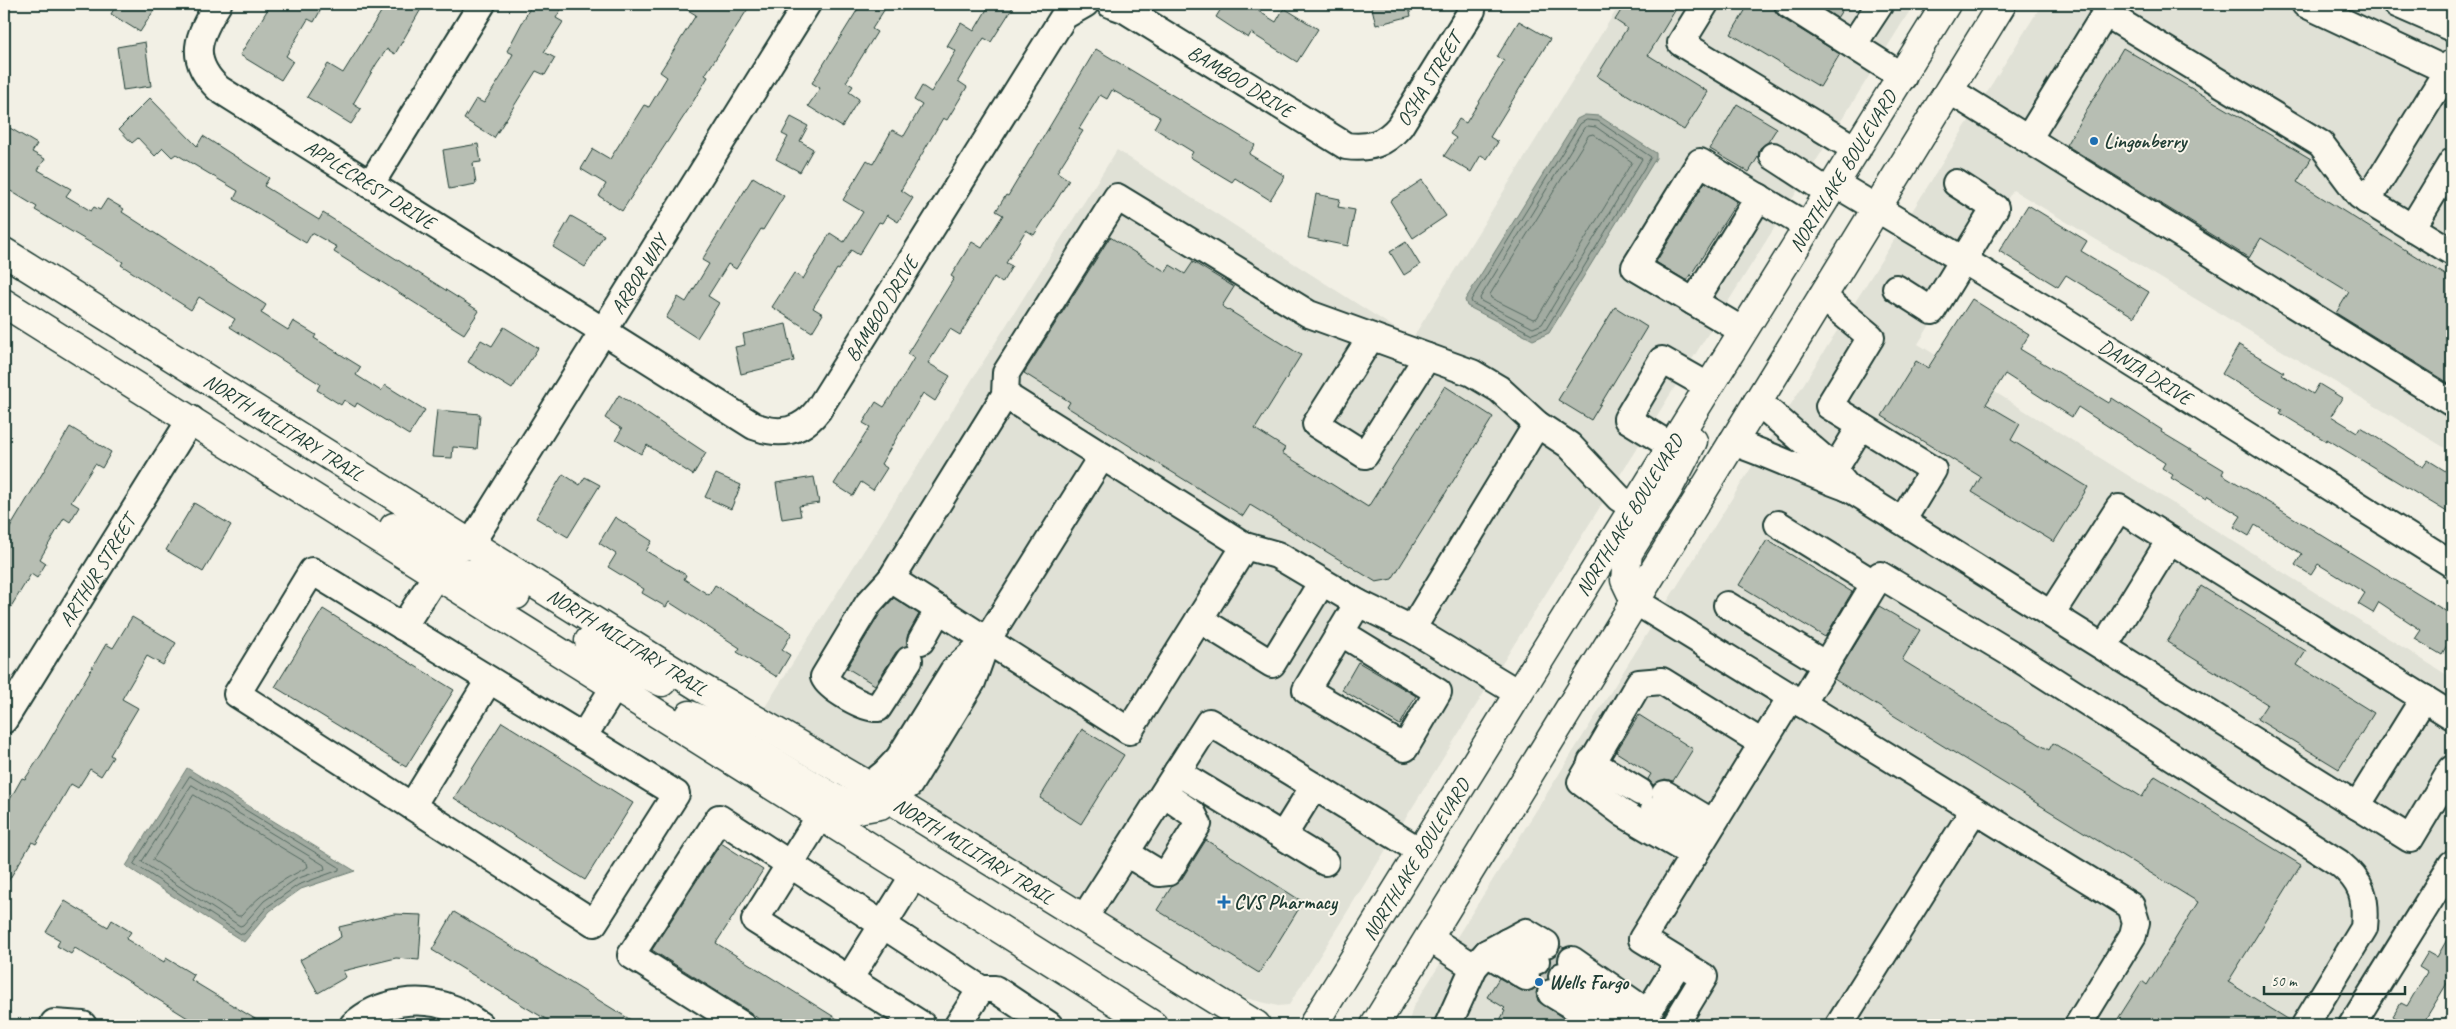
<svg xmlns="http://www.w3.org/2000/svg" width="2456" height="1029" font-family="Caveat,sans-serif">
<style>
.built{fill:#e0e1d6}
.water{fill:#a2aba1;stroke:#6e7f75}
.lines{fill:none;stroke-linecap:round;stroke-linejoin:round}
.shore{stroke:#536960;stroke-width:1}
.building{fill:#b7beb3;stroke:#1f3d34}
.minor-tunnel{stroke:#c8ccc2;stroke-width:26;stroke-dasharray:26 13;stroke-linecap:butt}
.minor-casing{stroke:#1f3d34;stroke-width:30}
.major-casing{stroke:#1f3d34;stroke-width:31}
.minor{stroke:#fbf7ec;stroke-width:26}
.major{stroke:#fbf7ec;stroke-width:28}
.poi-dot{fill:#1f6fb2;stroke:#fbf7ec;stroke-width:2}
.labels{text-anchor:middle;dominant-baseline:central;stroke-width:4;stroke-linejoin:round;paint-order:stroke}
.street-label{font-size:20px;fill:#1f3d34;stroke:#fbf7ec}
.poi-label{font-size:20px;font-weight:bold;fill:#1f3d34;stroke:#fbf7ec;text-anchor:start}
</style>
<rect width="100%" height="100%" fill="#f2f0e5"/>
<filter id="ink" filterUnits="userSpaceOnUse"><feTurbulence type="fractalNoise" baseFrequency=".02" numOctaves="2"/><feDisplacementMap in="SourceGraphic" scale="10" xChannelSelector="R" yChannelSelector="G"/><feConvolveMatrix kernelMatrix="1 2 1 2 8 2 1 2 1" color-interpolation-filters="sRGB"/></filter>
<g filter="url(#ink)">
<!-- built -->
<path class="built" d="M1620,4H1914L1289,1005L1278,1006L1237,996L765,707L1117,150L1412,339Z
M2042,4H2452V452L2013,190L1918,344L2452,678V839L2336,1025H1408L1413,1007Z"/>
<!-- water -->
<path class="water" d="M1585,115L1599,116L1656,153V158L1549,333L1533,340L1467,306L1465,300L1577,119Z
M187,768L355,871L301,889L270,911L244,942L126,866Z"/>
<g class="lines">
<!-- shore -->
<path class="shore" d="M1587,120L1598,121L1651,157L1546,329L1532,334L1472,303L1471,300L1580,124Z
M1588,126L1596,127L1642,159L1542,324L1533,328L1481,301L1480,298L1584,128Z
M1589,135L1593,134L1632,162L1537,318L1533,319L1491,298L1490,295Z
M190,776L339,867V870L298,885L267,907L244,934H241L134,864Z
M192,785L324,865L325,869L296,879L264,901L243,925L240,926L142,862Z
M194,795L307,863L308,867C280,881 262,892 241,916H238L153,860Z"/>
</g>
<!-- building -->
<path class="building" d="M117,4H158L140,32L111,14Z
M271,4H324L314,22L308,19L286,56L293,61L281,80L240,55Z
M386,4H424L395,54L387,49L377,63L353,104L361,109L351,124L307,97L328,64L343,73Z
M532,4H564L556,18L563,22L544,52L555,58L545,75L536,71L494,138L464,119L476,99L484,103L501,77L513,54L507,51Z
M678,4H751L705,75L708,77L688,110L622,211L599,196L606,184L581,169L593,149L610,159L644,105L649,107L667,77L660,72L696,15Z
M861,4H888L872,29L877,32L846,82L853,86L849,92L859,99L842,127L808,106L820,88L812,83Z
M990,4H1015L991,42L984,38L958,81L967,87L947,120L943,118L901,190L913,198L898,222L887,215L882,223L879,222L859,255L851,250L839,270L837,269L813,308L823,314L812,332L772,307L794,273L803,279L830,233L844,242L863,212L843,200L867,160L873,164L892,130L904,136L922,105L914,100L922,86L931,92L956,51L947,46L961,23L974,31Z
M1224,4H1247L1276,22L1284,8L1318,29L1297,62L1251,33L1248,38L1216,17Z
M1371,4H1408L1411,16L1376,25Z
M1625,4H1679L1648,55L1708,92L1684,130L1597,76L1627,28L1615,20Z
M1749,4H1773L1775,11L1780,17L1840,54L1820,87L1731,34Z
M1816,4H1846L1837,18Z
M1519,21L1550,39L1490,137L1498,142L1487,159L1481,155L1471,172L1444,156L1456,138L1450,134L1459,119L1466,123L1504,61L1497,57Z
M145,42L151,86L123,90L117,47Z
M2123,48L2311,159L2297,182L2452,279V385L2336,313L2349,292L2261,238L2249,258L2066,145Z
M1096,49L1255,145L1249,154L1285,176L1270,200L1235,178L1232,182L1190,157L1193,152L1154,128L1160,117L1112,90L1107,99L1100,95L1079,129L1083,131L1057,172L1069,180L1053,206L1034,235L1026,230L1006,263L1012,266L1002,283L994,277L960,335L950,329L928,363L950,376L935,401L923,393L881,464L887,468L873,490L861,482L853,496L834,484L870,427L863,423L876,402L884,407L894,392L914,358L907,354L954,278L951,276L972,242L982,248L1003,215L996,211L1006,195L1008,196Z
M150,98L197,146L203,136L269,178L264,186L319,220L323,213L479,311L464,334L334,252L337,247L312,233L306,243L234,199L238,191L176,154L172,157L163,148L155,156L138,138L132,143L119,129Z
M1737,104L1777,128L1768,142L1760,148L1758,157L1749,172L1710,149Z
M791,117L808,126L800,141L813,149L800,172L776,159L788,137L782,134Z
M10,128L37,144L32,152L45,159L38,170L71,189L66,196L91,211L94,207L100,210L107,199L124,209L122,212L266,305L261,313L288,330L293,321L316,335L314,338L361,367L356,375L381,391L385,385L425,410L409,435L357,403L355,407L344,400L341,405L317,390L320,384L230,327L235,319L199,297L191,310L121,265L123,262L35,210L37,207L4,187V138Z
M478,144L481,162L473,163L476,184L449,189L443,150Z
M753,177L784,196L763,230L761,229L736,269L728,264L708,296L719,303L697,338L666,318L678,297L686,302L709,264L702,260Z
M1422,180L1446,216L1413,238L1390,201Z
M1705,182L1737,202L1687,281L1656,262Z
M1316,194L1340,199L1338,207L1355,210L1348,246L1308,238Z
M2028,205L2087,241L2081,251L2149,292L2134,317L2066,275L2058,287L1999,251Z
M571,216L604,235L585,267L553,247Z
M1110,237L1166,272L1170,265L1185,274L1193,262L1234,287L1222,306L1301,355L1255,429L1285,448L1282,453L1368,507L1445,386L1493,417L1392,579L1376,582L1250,505L1243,516L1067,407L1070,402L1024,373Z
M1406,242L1420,265L1404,275L1390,252Z
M1972,299L2029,335L2020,349L2109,403L2112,398L2162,430L2161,432L2224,470L2222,474L2452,615V649L2447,646L2442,655L2415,639L2421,630L2379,602L2373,613L2358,604L2365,593L2349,583L2318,564L2311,575L2295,565L2302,554L2255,525L2249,536L2234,527L2241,516L2208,496L2206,499L2171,478L2173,475L2162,468L2165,463L2078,407L2072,417L2005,374L1986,404L2020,424L2011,440L2088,487L2054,542L1972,492L1981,477L1882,416L1916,361L1928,368Z
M1615,307L1647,327L1591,420L1558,400Z
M786,324L794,361L741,374L735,347L745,345L743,334Z
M504,327L538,348L512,389L468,362L481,340L492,346Z
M2239,345L2284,372L2282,375L2313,394L2319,384L2342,398L2331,416L2357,432L2360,427L2423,467L2428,460L2452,475V515L2327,439L2326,441L2280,413L2282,410L2222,374Z
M619,395L706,453L693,475L647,445L641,454L616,439L622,429L605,418Z
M437,410L480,414L477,449L453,447L452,458L432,457Z
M70,427L111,452L102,468L95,464L71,502L79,507L70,522L64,518L40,559L46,563L37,578L31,574L4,618V538Z
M563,474L580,485L585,477L600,485L568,537L536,518Z
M716,474L741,485L731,509L705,497Z
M814,477L819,503L799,506L801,516L782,519L776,483Z
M194,503L231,525L203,572L166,550Z
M615,517L652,541L646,551L686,575L684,579L709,595L715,585L792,633L782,650L790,655L777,677L737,652L740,648L694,618L669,602L666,607L642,593L644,589L608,567L616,554L599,543Z
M1767,540L1852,592L1825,637L1739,585Z
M2201,586L2306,651L2297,665L2374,713L2339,769L2257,719L2267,704L2167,642Z
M894,598L919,614L908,634L907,646L896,652L875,685L847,668L881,612Z
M1879,606L1920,630L1902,660L2049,750L2053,743L2142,797L2155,776L2301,865L2228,982L2291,1021L2290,1025H2114L2142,981L2147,985L2198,902L1834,679Z
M323,609L454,690L406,767L275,687Z
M132,617L176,643L163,665L147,656L122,699L138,708L110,755L113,757L101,776L90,769L78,788L71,784L36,844L32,842L4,888V810L22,778L25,779L41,755L106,644L113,648Z
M1358,662L1416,696L1400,725L1342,690Z
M1639,715L1693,749L1673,781L1665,779L1653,785L1648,779L1651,774L1616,752Z
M502,722L633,803L585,880L454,798Z
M1082,729L1124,755L1081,824L1040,798Z
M1206,840L1303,902L1259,973L1157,910L1172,886L1181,880Z
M721,843L763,870L716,943L847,1025H766L750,1012L652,950Z
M65,901L108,927L112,920L131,932L126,939L164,962L166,958L194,975L191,980L265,1025H199L75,948L71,954L57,946L60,940L46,932Z
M454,912L511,946L639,1025H556L532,1011L432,950Z
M394,914L422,915L419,960L396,958L343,971L346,977L318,993L300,960L341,937L339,927Z
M2452,931V975L2422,1025H2408L2393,1016L2401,1003L2407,1006L2427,972L2419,967L2428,952L2437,957Z
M1561,946L1564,948L1559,952L1558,962L1549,968L1548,979L1539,984L1540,975L1548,970L1550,958L1559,952Z
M1499,978L1525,992L1533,990L1538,986L1536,993L1538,1001L1563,1018L1559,1025H1508L1500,1020L1505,1011L1503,1010L1505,1008L1487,997Z"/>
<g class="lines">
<!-- minor-tunnel -->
<path class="minor-tunnel" d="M1542,953L1567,968
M1531,969L1556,985"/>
<!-- minor casing -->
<g class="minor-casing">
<g id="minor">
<path id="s1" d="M218,4C198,36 187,59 219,89L754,426C780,436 801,432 818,410L1064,16L1085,4"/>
<path id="s2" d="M1110,4L1124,9L1346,146C1369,149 1385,144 1400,126L1472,10L1473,4"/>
<path d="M1705,4L1681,43L1857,150"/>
<path d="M1788,4L1903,77"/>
<path d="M2305,4L2452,73"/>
<path d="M2397,4L2452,28"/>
<path d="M2441,4L2452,11"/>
<path d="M2105,13L2321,144L2360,196L2452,252"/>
<path d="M1853,45L1880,4"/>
<path d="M1949,90L2452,403"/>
<path d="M2028,139L2111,4"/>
<path d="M1773,156L1830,193"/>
<path id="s3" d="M1836,184L2060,318L2452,564"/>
<path d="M370,185L482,4"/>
<path d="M2367,201L2452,63"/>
<path d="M2412,228L2452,162"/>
<path d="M1896,288L1932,311L1995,208L1956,183"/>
<path d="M1822,296L1871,337L1829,406L1933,470L1902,521"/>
<path d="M1694,302L1759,197"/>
<path d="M1743,331L1635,267L1700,162L1808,227"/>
<path d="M1371,337L1316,424L1365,455L1427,357"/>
<path d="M1005,395L1006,373L1117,197L1309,314L1472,373L1499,389L1537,424L1569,445L1619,498L1633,507"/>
<path d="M1757,401L1824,459L1848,488"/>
<path d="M1732,442C1772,455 1809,474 1849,488L2410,839L2452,769"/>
<path d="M1671,446L1627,419L1662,360L1708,386"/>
<path d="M1834,470L1861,426"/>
<path d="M1778,524L1875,584"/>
<path id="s4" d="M470,545L807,4"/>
<path d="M1245,546L1129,731L891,579L1005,395L1245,546L1277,555L1358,603L1412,629L1518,693"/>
<path d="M312,571L676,794L594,923L237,694Z"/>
<path d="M891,579L868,604L824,677C829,689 865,709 878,708L909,660"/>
<path d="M1635,601L2131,906L2136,922L2133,935L2078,1025"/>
<path d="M1727,605L1826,665"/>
<path d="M2051,614L2119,508L2452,716"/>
<path d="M1199,619L1272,664L1322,582"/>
<path d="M403,627L437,574"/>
<path d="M1412,629L1537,424"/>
<path d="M1340,632L1438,692L1405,748L1306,690L1358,603"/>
<path d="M921,641L939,609"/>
<path d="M2104,647L2170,540"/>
<path d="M1802,704L1880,575L2015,656L2339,863C2362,882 2367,897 2364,928L2305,1025"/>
<path id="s5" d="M4,720L191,419"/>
<path d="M583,737L615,686"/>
<path d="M1591,762L1640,792"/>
<path d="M1177,772L1325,862"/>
<path d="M869,786L885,773L899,758L953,671L985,642"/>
<path d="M1665,794L1713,823"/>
<path d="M888,799L909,785L972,682L987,640L1102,456"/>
<path d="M412,806L489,680"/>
<path d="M2357,806L2424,698"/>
<path d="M1654,810L1698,837"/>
<path d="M820,816L755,920L922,1025"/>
<path d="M1283,836L1314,786"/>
<path d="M1126,853L1159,873L1168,872L1198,824L1193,814L1164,794"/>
<path d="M1694,855L1624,814L1581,782L1639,683L1662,681L1762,743"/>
<path d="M1084,918L1209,722L1420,851"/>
<path d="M1429,938L1474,967"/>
<path d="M1507,942L1536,961"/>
<path d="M1487,953L1526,977"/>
<path d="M1572,960L1648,1013"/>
<path d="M1562,976L1622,1014"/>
<path d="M849,979L914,875"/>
<path d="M981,989H995L1049,1025"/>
<path d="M1551,993L1604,1025"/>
<path d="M54,1023L83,1025"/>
<path d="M353,1025C379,1001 421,995 454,1009C463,1013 471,1020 480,1025"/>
<path d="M742,1025L631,955L719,818L981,989L958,1025"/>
<path d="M1448,1025L1474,967L1487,953L1526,932L1546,944"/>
<path d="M1640,1025L1679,962"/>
<path d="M1675,1025L1704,977L1642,939L1791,697"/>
<path d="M1839,1025L1974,810"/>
<path d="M2352,1025L2452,864"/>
</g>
</g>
<!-- major casing -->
<g class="major-casing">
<g id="major">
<path id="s6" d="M4,252L698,686L869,786L1256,1025"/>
<path d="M4,303L1153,1025"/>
<path d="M394,527C426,546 433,551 470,545"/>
<path d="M437,574L464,573L486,577L516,595"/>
<path d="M1635,601L1625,580L1628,553L1668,489L1693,441"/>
<path d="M589,641L628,666L662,682"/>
<path d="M690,715L703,720L834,798L858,809L880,805L888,799"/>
<path id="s7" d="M1313,1025L1946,4"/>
<path d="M1375,1025L2002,4"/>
</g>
</g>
<!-- minor -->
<use href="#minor" class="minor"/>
<!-- major -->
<use href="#major" class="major"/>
</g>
</g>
<!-- markers -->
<g class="poi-dot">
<circle cx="2094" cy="141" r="5"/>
<path d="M1221.5 894.5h5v5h5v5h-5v5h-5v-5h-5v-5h5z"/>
<circle cx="1539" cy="982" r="5"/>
</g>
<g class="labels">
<!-- street labels -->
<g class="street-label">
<text stroke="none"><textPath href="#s2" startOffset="391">OSHA STREET</textPath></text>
<text stroke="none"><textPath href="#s2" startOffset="152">BAMBOO DRIVE</textPath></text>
<text stroke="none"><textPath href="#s7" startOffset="1005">NORTHLAKE BOULEVARD</textPath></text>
<text stroke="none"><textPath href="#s1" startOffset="274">APPLECREST DRIVE</textPath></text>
<text stroke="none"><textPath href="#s4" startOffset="319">ARBOR WAY</textPath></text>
<text stroke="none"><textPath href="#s1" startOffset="919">BAMBOO DRIVE</textPath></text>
<text stroke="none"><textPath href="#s3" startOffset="362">DANIA DRIVE</textPath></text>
<text stroke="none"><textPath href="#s6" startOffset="330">NORTH MILITARY TRAIL</textPath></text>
<text stroke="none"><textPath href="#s7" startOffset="600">NORTHLAKE BOULEVARD</textPath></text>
<text stroke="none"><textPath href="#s5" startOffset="176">ARTHUR STREET</textPath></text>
<text stroke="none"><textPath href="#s6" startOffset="735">NORTH MILITARY TRAIL</textPath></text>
<text stroke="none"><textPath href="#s6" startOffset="1140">NORTH MILITARY TRAIL</textPath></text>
<text stroke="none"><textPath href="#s7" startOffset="195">NORTHLAKE BOULEVARD</textPath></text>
</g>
<!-- poi labels -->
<g class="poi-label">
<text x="2104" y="141">Lingonberry</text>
<text x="1234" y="902">CVS Pharmacy</text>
<text x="1549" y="982">Wells Fargo</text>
</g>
</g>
<!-- margin -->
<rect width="2456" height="1029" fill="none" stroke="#fbf7ec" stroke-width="20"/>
<rect x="10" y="10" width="2436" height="1009" fill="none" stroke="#1f3d34" stroke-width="2" filter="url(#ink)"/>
<!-- scale -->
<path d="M2264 986v8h141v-8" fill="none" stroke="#1f3d34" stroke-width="2.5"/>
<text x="2271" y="986" font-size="15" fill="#1f3d34" stroke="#fbf7ec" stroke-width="4" paint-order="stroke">50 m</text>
</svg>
